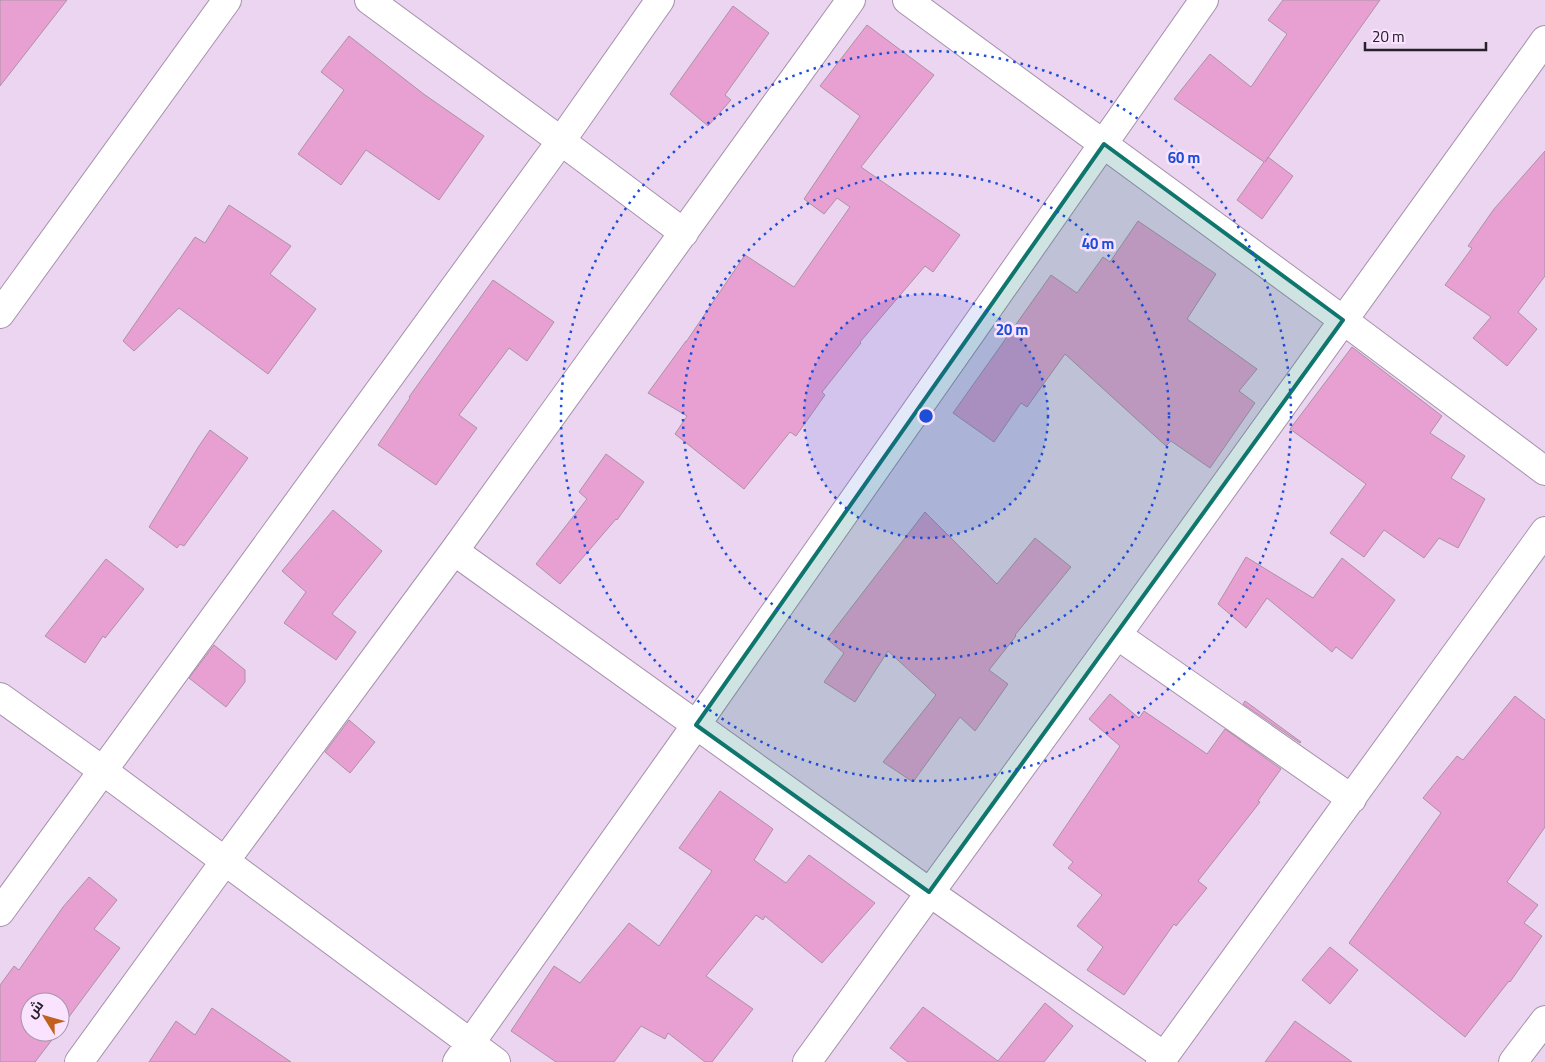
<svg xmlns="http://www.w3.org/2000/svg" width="1545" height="1062" font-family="Georgia,Cairo,serif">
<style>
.building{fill:#e8a0d3;stroke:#ad91a4}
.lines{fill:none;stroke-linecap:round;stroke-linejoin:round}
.minor-casing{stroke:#a691ab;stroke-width:30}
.minor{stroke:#fff;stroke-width:28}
.marked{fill:#0f766e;fill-opacity:0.2;stroke:#0f766e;stroke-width:4;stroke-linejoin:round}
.ring{fill:none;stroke:#1d4ed8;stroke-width:2.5;stroke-dasharray:2.5 5}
.centre{fill:#1d4ed8;stroke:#f9e3fe;stroke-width:2.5}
.ring-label{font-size:15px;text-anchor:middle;font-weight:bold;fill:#1d4ed8;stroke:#f9e3fe;stroke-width:5;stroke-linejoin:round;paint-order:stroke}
</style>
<rect width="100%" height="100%" fill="#ebd5f0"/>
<!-- building -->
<path class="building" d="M0,0H67L0,86Z
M1283,0H1380L1265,162L1268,157L1293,176L1262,219L1237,200L1264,162L1174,99L1210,54L1251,87L1287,34L1268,20Z
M733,6L769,33L725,95L731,100L708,126L670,94Z
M867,25L934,75L861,167L960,235L933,272L925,266L860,342L861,343L822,392L825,395L796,436L790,432L744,489L675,434L687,416L648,393L686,341V342L745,255L794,287L850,207L837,198L824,214L804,199L860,116L820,86Z
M349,36L425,95L484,136L439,200L366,150L341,185L298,154L344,90L321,72Z
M1545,151V276L1518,312L1537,329L1507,366L1473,338L1491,317L1445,285L1472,248L1468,246L1494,209Z
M229,205L291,246L270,274L316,309L268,374L179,308L134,351L123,341L195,237L205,243Z
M1138,221L1216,274L1187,319L1257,369L1239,391L1255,403L1210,468L1171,441L1166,446L1065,354L1027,407L1021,403L994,442L953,413L1051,275L1077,293L1103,257L1110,262Z
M493,280L554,322L527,361L509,348L459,415L477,428L436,485L378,445L410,398L409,397Z
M1352,347L1442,416L1430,433L1465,456L1451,478L1485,499L1458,548L1439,538L1424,558L1384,530L1364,557L1330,533L1366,484L1290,429Z
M210,430L248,458L184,546L180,544L177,548L149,527L199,446Z
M606,454L644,482L617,520L616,519L560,584L536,564L587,499L579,492Z
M333,510L382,551L332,614L356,632L336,660L284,623L306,592L282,571Z
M925,512L997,584L1035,538L1071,567L1015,635L1016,636L989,670L1008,684L975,731L960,717L913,782L883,762L936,695L888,651L855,702L824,682L844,653L827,639Z
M1246,557L1313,598L1342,558L1395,600L1352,659L1336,647L1332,652L1267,598L1246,628L1218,604Z
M106,559L144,589L105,638L103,636L85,663L45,636Z
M214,645L245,670V682L226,707L189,678Z
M1110,694L1139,718L1144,711L1207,754L1225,729L1281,769L1258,801L1260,802L1198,881L1207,888L1176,926L1174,924L1124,995L1087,970L1103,947L1077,926L1102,895L1068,868L1073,862L1053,845L1120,746L1089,719Z
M1515,696L1545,720V827L1507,882L1538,905L1524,923L1542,936L1510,982L1509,981L1465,1037L1349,943L1441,813L1423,798L1457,756L1463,760Z
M1245,701L1301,742L1300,743L1243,704Z
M349,720L375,742L350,773L325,752Z
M720,791L773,829L754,860L786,883L809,855L875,903L822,963L765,916L763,920L756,915L706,976L753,1009L712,1062H705L668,1033L665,1039L641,1026L614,1062H556L511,1031L554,966L580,983L629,923L659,946L712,871L679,848Z
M89,877L117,900L94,929L120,948L60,1029V1002H30V1032H58L35,1062H0V985L14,966L19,970L63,907Z
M1330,947L1358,970L1330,1004L1302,980Z
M1045,1003L1073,1026L1044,1062H908L890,1048L923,1007L998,1061Z
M212,1008L291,1062H149L176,1021L195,1035Z
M1295,1021L1352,1062H1265Z"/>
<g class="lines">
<!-- minor casing -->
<g class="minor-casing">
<path id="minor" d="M369,0L561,141L684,233
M907,0L1343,320L1545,471
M0,314L227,0
M454,551L929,892L1164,1056
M1117,635L1352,799
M0,697L102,770L496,1062
M0,912L561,141L660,0
M79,1062L225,861L454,551L851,0
M457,1062L696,725L1204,0
M807,1062L1117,635L1545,40
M1160,1062L1545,531
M1513,1062L1545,1020"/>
</g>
<!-- minor -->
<use href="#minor" class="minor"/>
</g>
<!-- marked area -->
<path class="marked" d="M1104,144L1343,320L929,892L696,725Z"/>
<!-- distance rings -->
<circle cx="926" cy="416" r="122" fill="#1d4ed8" fill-opacity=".12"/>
<g class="ring">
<circle cx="926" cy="416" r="122"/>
<circle cx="926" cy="416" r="243"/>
<circle cx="926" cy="416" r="365"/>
</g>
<circle cx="926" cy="416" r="8" class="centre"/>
<g class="ring-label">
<text x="1184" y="163">60 m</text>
<text x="1098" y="249">40 m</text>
<text x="1012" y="335">20 m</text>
</g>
<!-- north arrow -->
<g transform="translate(45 1017) rotate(307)"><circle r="24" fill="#f9e3fe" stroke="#a595a9"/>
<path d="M0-4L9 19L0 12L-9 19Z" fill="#c1611e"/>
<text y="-8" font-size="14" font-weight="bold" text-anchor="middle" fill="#28202a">ش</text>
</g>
<!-- scale -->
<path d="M1365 42v8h121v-8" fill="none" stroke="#28202a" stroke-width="2.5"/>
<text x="1372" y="42" font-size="15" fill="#28202a" stroke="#f9e3fe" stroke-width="4" paint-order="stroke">20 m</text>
</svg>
